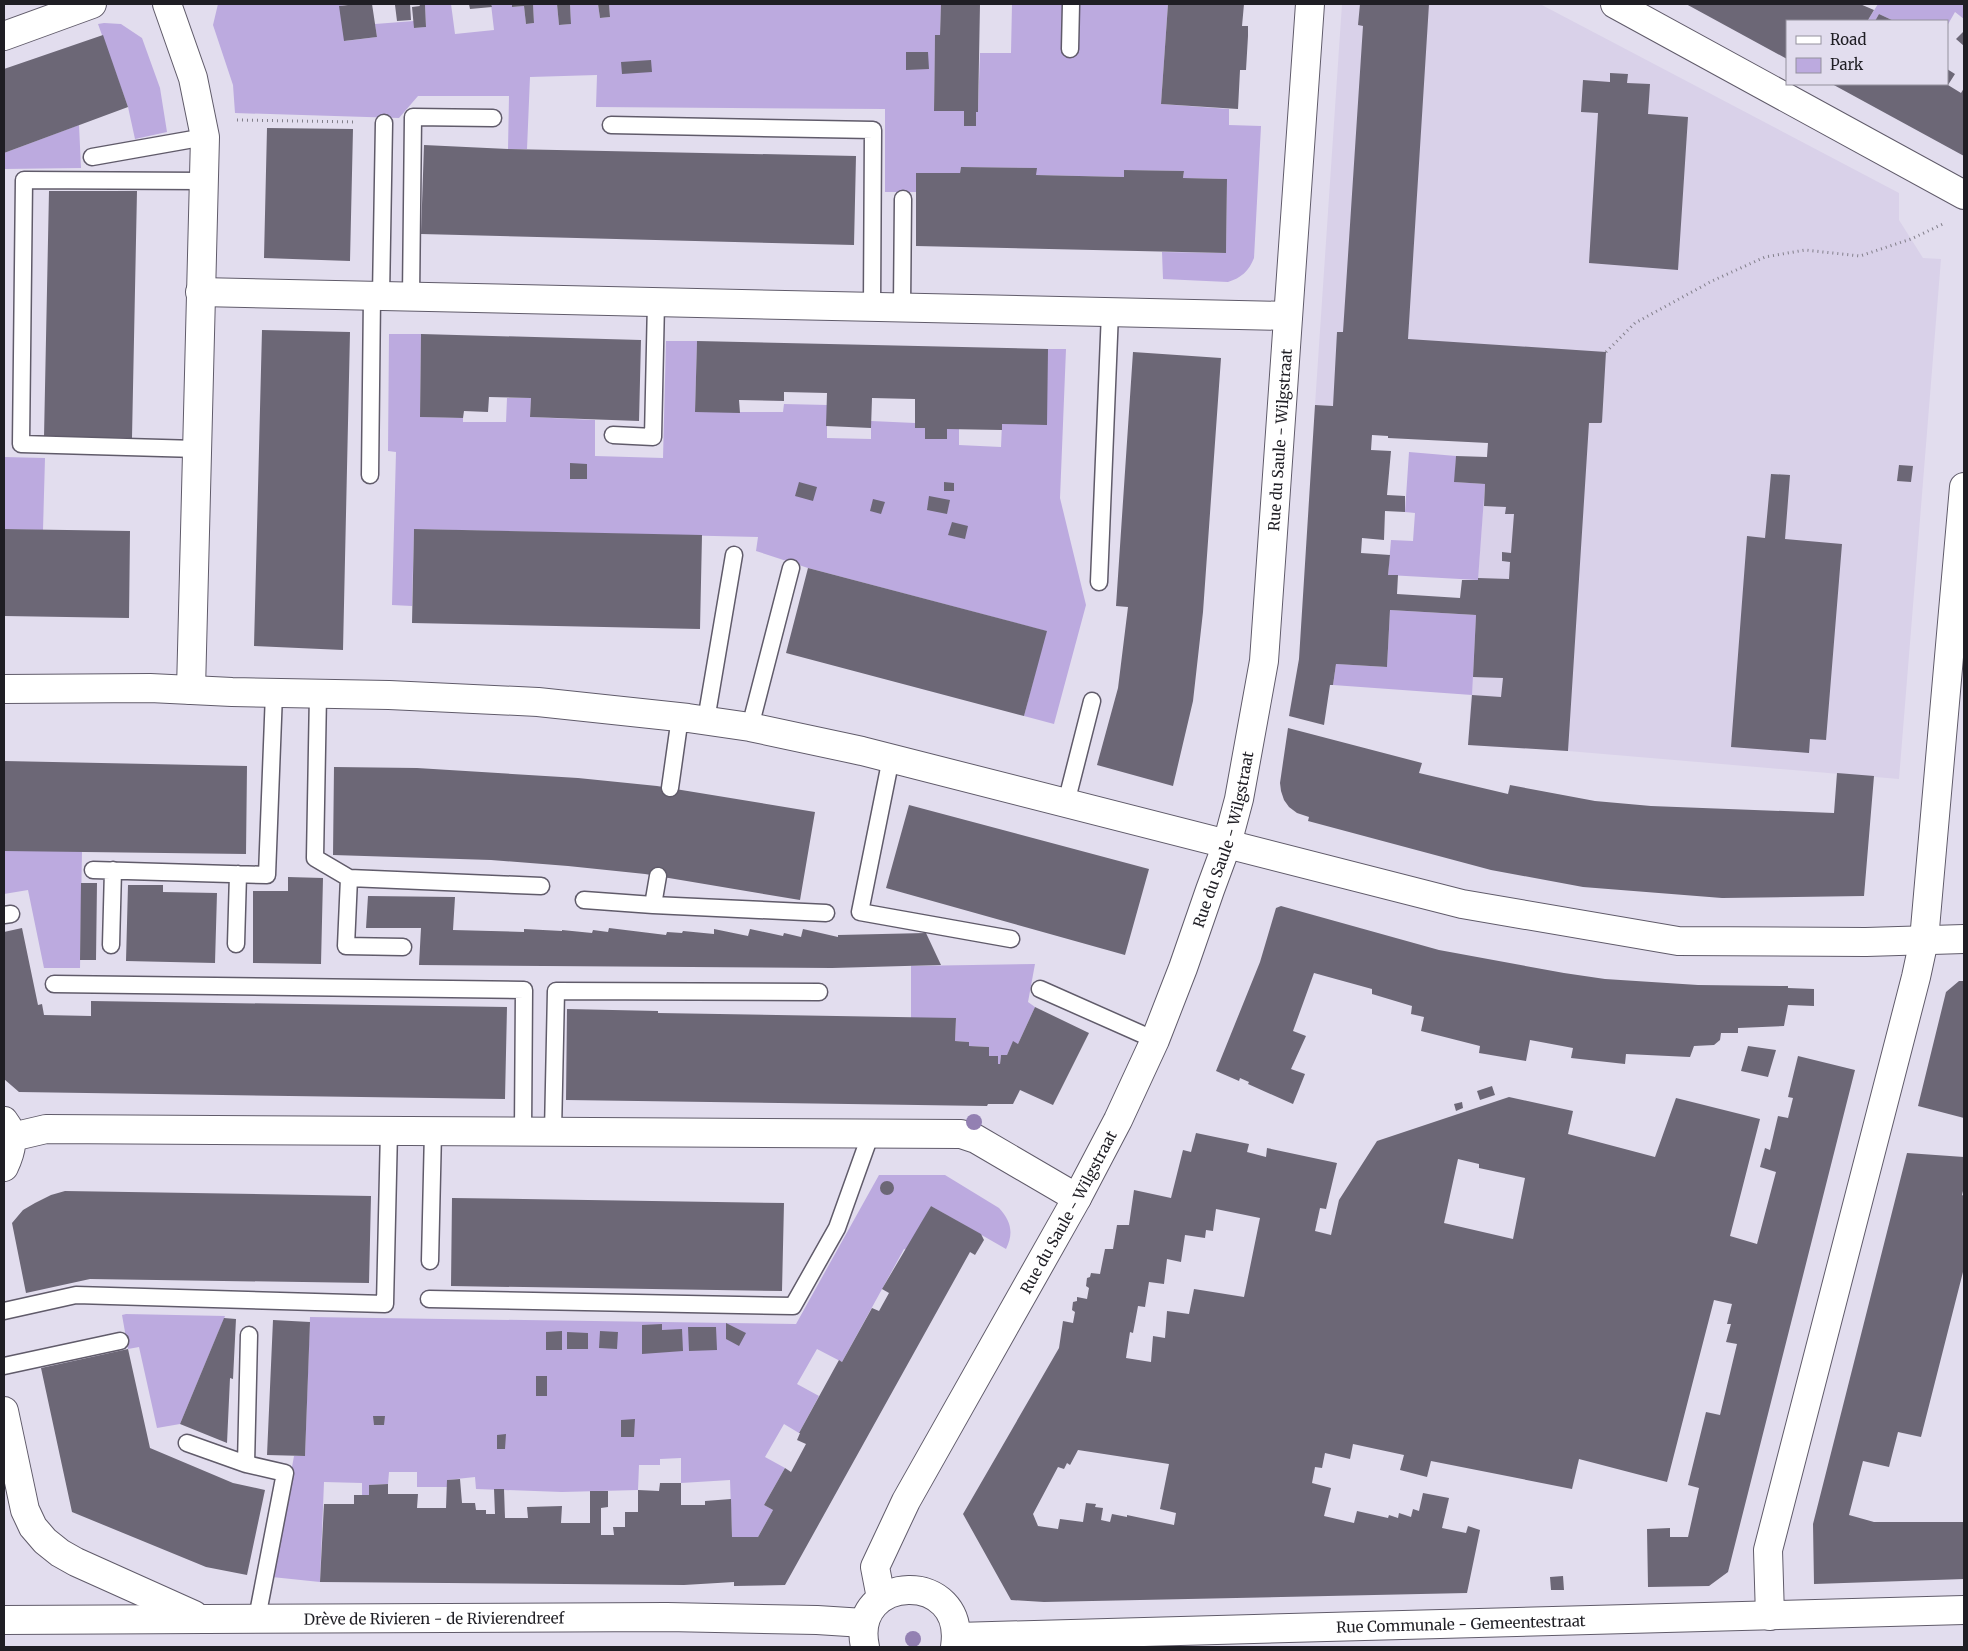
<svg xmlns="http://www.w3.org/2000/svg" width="1968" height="1651" font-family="Merriweather,serif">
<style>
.built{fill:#d9d1e9}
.green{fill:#bcaadf}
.building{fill:#6c6776;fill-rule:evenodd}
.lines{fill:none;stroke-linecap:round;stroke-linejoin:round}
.service-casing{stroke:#605b6a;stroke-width:19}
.minor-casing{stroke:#605b6a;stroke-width:30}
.path{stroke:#827f8a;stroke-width:3;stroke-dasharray:1 4;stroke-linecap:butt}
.service{stroke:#fff;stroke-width:16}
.minor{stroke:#fff;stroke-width:28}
.tree{fill:#9380b2}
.labels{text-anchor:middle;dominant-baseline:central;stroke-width:5;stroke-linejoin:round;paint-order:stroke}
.street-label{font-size:15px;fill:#1f1e24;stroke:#e2ddee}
</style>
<rect width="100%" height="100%" fill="#e2ddee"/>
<!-- built -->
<path class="built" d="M1342,4H1540L1899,193V220L1923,258L1941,259L1899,779L1568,751L1468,745L1478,578L1490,414L1315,405Z"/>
<!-- green -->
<path class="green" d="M218,4H349L340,6L345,41L377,37L375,24L414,21V28L426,27L425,5L451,4L455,34L494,30L491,4H512L513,7L524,6L526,24L534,23L533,5L557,4L559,25L571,24L570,4H598L600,18L610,17L609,4H941L940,35L935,36L934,111H964V126H976V112L978,111L980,53H1011L1012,4H1168L1161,104L1229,109V125L1261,126L1254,258C1249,271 1241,278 1228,282L1163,279L1162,252L1226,253L1227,179L1183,178L1184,171L1125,170L1124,177L1036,175V168L961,167L960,173H917L916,192H885V109L596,107L597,75L530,77L527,149H508L509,96H418L399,118L235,113L233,85L213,25Z
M1878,4H1964V19L1955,12L1947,26V21H1894L1879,14L1875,21L1868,20Z
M104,23L121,24L142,38L160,88L167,132L135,139L128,107L98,24Z
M79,125L81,168L4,169V153Z
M389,334H421L420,417L463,418V422H506L507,398H531L530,417L595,420V456L663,458L666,341H697L695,412H783L784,404L827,405V438L871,439V421L915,423V428H925V439H947V429H959V445L1001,447L1002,424L1048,349H1066L1060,498L1086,605L1054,724L1024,716L1046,631L808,568L756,551L758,537L414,529L412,606L392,605L396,452L388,451Z
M1409,452L1456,456L1455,482L1485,484L1478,580L1388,575L1391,540L1413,541L1415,513L1405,512Z
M4,457L45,458L43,530L4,529Z
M1390,610L1476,615L1472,695L1333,685L1336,664L1387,667Z
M4,851H82L80,968H44L28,890L4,894Z
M1035,964L1028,1002L1035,1007L1018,1044L1013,1042L1007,1055H1001L1000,1064H998L997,1056H989V1047L969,1046V1042L955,1041L956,1018H911V966Z
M879,1175H945L999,1208C1011,1221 1014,1233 1006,1249L931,1206L907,1250L904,1249L842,1362L817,1349L797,1384L819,1396L799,1433L784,1424L765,1457L785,1468L764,1505L773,1510L758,1537H732L730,1480L681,1483V1458L660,1459V1465H639L638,1490L562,1492L476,1489L475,1477L447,1480V1487H417V1472H389L388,1484L370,1485L369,1495H362V1483L324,1482L320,1582L272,1577L294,1456H305L310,1317L796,1324Z
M126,1314L225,1316L180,1424L157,1428L139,1347L128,1349L122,1315Z"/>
<!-- building -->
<path class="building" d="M357,4H372L377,37L344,41L339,6Z
M410,4L411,20L397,21L395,5Z
M419,4H429L425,5L426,27L414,28L412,7L420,6Z
M469,4H491L492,7L470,9Z
M512,4H533L534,23L526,24L524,6L512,7Z
M557,4H570L571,24L559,25Z
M598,4H609L610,17L600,18Z
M941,4H980L978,112H976V126H964V111H934L935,35H940Z
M1168,4H1244L1242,26H1248V36L1246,70H1240L1238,109L1161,104Z
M1360,4H1429L1408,339L1606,352L1602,422L1601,423H1589L1568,751L1468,745L1472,695L1501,697L1503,678L1473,677L1476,615L1390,610L1387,667L1336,664L1333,685H1330L1324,725L1289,716L1299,659L1315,405L1333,406L1337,332H1343L1363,26L1358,25ZM1372,435L1388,436V438L1488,443L1487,457L1456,456L1454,482L1485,484L1484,506L1506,507L1505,514H1514L1511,553L1502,552V561L1510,562L1509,579L1478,578V580H1462L1460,598L1397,594L1398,575H1388L1390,555L1361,553L1362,538L1384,540L1385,511L1405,512V496L1387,495L1391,451L1371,450Z
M1686,4H1860L1874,10L1868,20L1870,21H1787V59Z
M1879,14L1894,21H1875Z
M1964,31V46L1956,39Z
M103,35L128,107L4,153V69Z
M906,52H928L929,69L906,70Z
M651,60L652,72L622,74L621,62Z
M1947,69L1955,74L1948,85L1961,93L1964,88V156L1832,84H1947Z
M1610,73L1628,74L1627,83L1650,84L1648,114L1688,117L1678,270L1589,263L1598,113L1581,112L1583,80L1610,82Z
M267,128L353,129L350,261L264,258Z
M424,145L508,149L856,156L854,245L421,234Z
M961,167L1037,168L1036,175L1079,176L1124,177V170L1184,171L1183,178L1227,179L1226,253L916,246V173H960Z
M49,191H137L132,438L44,437Z
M262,330L350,332L343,650L254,646Z
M421,334L641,340L639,421L530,417L531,398L489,397L488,412L464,411L463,418L420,417Z
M697,341L1048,349L1047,425L1002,424V430L947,429V439H925V428H915V399L872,398L871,428L826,426L827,393L784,392V401L739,400L740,413L695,412Z
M1133,352L1221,358L1203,612L1193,701L1173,786L1097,765L1118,688L1128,607L1116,606Z
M570,463L587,464V479H570Z
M1899,465L1913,466L1911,482L1897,481Z
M1771,474L1790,475L1785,539L1842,544L1826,740L1810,739L1809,753L1731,747L1747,536L1765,538Z
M799,482L817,487L813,501L795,496Z
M944,482L954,483V491H944Z
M929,496L950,500L947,514L927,510Z
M873,499L885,502L881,514L870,511Z
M952,522L968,526L965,539L948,535Z
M4,529L130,531L129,618L4,616Z
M414,529L702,535L700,629L412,623Z
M808,568L1047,631L1024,716L786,653Z
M1288,728L1422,763L1419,773L1508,794L1510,785L1595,801L1651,806L1834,813L1837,773L1874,776L1864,896L1722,898L1583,887L1491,870L1308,821L1309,817L1297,813L1289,807L1284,800L1281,791L1280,783Z
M4,761L247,766L246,854L4,851Z
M334,767L417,768L578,778L657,786L815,812L800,900L645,874L568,866L491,860L333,855Z
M909,805L1149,869L1125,955L886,888Z
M288,877L323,878L321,964L253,963V891H288Z
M81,883H97L96,960H80Z
M128,885H163V892L217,893L215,963L126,961Z
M368,896L455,897L453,930L524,932V929L562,931V930L592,933L593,930L608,932L609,928L666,935L667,932L682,933L683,931L714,934V929L748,936L750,929L783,936L784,933L801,937L803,929L838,937V935L926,933L941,965L832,968L419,965L421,928H366Z
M1281,906L1439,950L1564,973L1605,979L1698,985L1788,986V988L1814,989V1006L1788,1005L1784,1026L1738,1028V1033H1721L1720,1040L1714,1045L1694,1046L1690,1057L1626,1054L1625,1064L1571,1058L1573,1048L1530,1040L1526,1061L1479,1053L1480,1046L1421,1031L1424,1017L1411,1014L1412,1006L1372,994V989L1314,973L1293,1031L1306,1036L1291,1069L1305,1074L1293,1104L1248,1084L1249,1082L1240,1078L1239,1081L1216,1071L1260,962L1276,908Z
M22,928L38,1005L42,1004L44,1015L91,1016V1001L507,1007L505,1099L19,1092L4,1079V932Z
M1959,981H1964V1118L1918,1106L1946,992Z
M1035,1007L1089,1033L1053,1105L1020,1090L1013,1104H988L987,1106L566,1100L567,1009L658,1011V1013L956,1018L955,1041L969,1042V1046L989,1047V1056H998V1064H1000L1001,1055H1007L1013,1041L1018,1044Z
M1748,1046L1776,1050L1768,1077L1741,1071Z
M1798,1056L1855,1070L1728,1572L1709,1586L1648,1587L1647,1529L1670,1528V1537H1688L1699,1488L1688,1485L1706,1412L1720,1415L1737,1344L1726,1342L1731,1324H1727L1732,1304L1714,1300L1667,1482L1579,1459L1572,1489L1431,1461L1427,1477L1400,1470L1404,1455L1353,1444L1350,1459L1325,1453L1322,1468L1315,1467L1312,1483L1331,1488L1324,1516L1354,1523L1357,1511L1388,1518L1389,1515L1398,1518L1399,1513L1411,1517L1413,1509L1419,1511L1423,1493L1449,1498L1442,1528L1466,1533L1468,1526L1480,1530L1467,1593L1044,1602L1011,1600L963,1514L1059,1348L1063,1321L1073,1323L1075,1312L1072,1310L1073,1302L1077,1301V1297L1087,1299L1089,1288L1086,1286L1087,1278L1090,1277L1091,1273L1100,1274L1105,1249H1113L1117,1225H1129L1134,1190L1171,1198L1183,1150L1191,1152L1196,1133L1249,1144L1247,1152L1266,1157L1267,1148L1337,1163L1326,1209L1320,1208L1315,1231L1331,1235L1339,1200L1377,1141L1509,1097L1573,1111L1568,1134L1655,1157L1676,1098L1760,1119L1730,1236L1757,1244L1776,1172L1760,1167L1765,1148L1770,1150L1778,1116L1788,1118L1793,1098L1788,1097ZM1458,1159L1479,1164V1168L1525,1178L1513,1239L1444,1223ZM1216,1209L1260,1218L1244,1297L1194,1289L1189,1314L1167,1311L1165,1338L1153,1336L1151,1362L1126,1358L1130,1332L1133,1333L1138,1306L1145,1307L1149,1282L1164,1284L1167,1259L1181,1262L1185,1235L1205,1238L1206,1230L1213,1231ZM1078,1450L1169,1464L1160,1509L1176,1513L1174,1525L1127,1515V1517L1112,1514L1110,1522L1101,1520L1103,1508L1095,1507L1096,1504L1086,1503L1083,1522L1060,1519L1058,1529L1038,1526L1033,1514L1058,1467L1064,1469L1067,1463L1070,1465Z
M1492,1086L1495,1095L1480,1100L1477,1091Z
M1462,1102L1463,1108L1456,1111L1454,1104Z
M1907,1153L1964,1157V1187L1962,1195L1964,1196V1268L1921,1437L1898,1432L1889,1467L1863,1461L1849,1515L1874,1522H1964V1579L1814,1584L1813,1524Z
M880 1188a7 7 0 1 1 14 0a7 7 0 1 1-14 0Z
M65,1191L371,1196L369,1283L90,1279L26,1293L12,1223L23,1210L35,1203L51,1195Z
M452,1198L784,1203L782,1291L451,1286Z
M931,1206L981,1234L984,1240L975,1255L970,1252L785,1585L734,1586V1582L684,1585L320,1582L324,1504H354V1495H369V1485L388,1484V1494H418L417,1508H446L447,1480L460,1479L462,1503H475L476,1510H486V1514H495L494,1489H504L505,1518H528L527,1507L562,1506L561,1523H590V1491H608V1507L601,1508V1535H614L613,1527H625V1512H638V1490L659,1491L660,1483H681V1505H705V1501L731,1499L732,1537H758L773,1510L764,1505L785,1468L791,1472L806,1444L797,1440L800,1433H799L839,1360L842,1362L872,1308L879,1311L889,1293L882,1289Z
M224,1318L236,1319L233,1379L230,1378L227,1443L180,1424Z
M273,1320L310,1322L305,1456L267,1455Z
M726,1323L746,1333L739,1346L726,1339Z
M662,1324V1330L682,1329L683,1351L642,1354V1325Z
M688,1327H716L717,1350L689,1351Z
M562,1331V1350H546V1332Z
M600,1331L618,1332L617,1349L599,1348Z
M567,1332L588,1333V1349H567Z
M128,1349L150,1448L233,1483L265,1490L247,1575L206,1567L72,1512L41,1368Z
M536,1376H547V1396H536Z
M373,1416H385L384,1425H374Z
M635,1419L634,1437H621V1420Z
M506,1434L505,1449H497V1435Z
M1563,1576L1564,1590H1551L1550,1577Z"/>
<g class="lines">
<!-- service casing -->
<g class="service-casing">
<path id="service" d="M1070,49L1071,4
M611,125L873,130L872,306
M92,157L205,137
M381,296L384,123
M411,297L413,117L493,118
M902,307L903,199
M613,435L653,437L656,302
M197,449L21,444L24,180L203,181
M370,475L372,296
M1099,582L1110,312
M318,694L315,858L349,878L541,886
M706,720L734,555
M750,727L791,568
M891,758L860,912L1011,939
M670,788L680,717
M1066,803L1092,701
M93,870L267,875L274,693
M349,878L346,946L403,947
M584,900L653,905L658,876
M653,905L826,913
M4,915L11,914
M236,944L238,874
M111,945L113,870
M54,984L524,990L523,1132
M1040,989L1155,1040
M553,1132L556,991L819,992
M430,1261L433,1131
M429,1299L793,1306L837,1228L871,1133
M4,1311L76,1295L385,1304L389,1130
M249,1335L246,1464L285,1473L257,1618
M4,1366L120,1341
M187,1443L246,1464"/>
</g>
<!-- minor casing -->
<g class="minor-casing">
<g id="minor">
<path d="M167,4L193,78L205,137L191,690"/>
<path d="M1615,4L1964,195"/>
<path d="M4,36L92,4"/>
<path d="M200,292L1288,316"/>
<path d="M4,689L150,688L232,692L389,695L538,702L688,718L750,727L862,751L1462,904L1678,941L1866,942L1964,939"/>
<path d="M4,1121C16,1136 11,1152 4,1167"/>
<path d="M12,1137L46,1129L961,1134L976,1139L1077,1198"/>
<path d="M4,1411L25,1510L33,1527L45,1541L60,1553L76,1562L194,1615"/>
<path id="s1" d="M881,1598L875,1567L906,1501L1077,1198L1118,1120L1155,1040L1183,968L1210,890L1227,844L1239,799L1264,661L1310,4"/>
<path d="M1770,1616L1768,1550L1916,977L1924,940L1964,487"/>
<path id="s2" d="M4,1620L667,1617L817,1620L864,1623"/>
<path id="s3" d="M957,1637L1964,1610"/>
<path d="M865,1647C849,1573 967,1569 955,1647"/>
</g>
</g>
<!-- path -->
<path class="path" d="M237,120L356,122
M1606,352L1635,323L1712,281L1765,257L1805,250L1860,256L1911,239L1945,223"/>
<!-- service -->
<use href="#service" class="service"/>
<!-- minor -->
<use href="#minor" class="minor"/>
</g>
<!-- trees -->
<g class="tree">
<circle cx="974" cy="1122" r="8"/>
<circle cx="913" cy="1639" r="8"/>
</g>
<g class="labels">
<!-- street labels -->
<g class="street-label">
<text stroke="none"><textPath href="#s1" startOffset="1246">Rue du Saule - Wilgstraat</textPath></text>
<text stroke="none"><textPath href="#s1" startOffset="841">Rue du Saule - Wilgstraat</textPath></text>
<text stroke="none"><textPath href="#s1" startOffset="436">Rue du Saule - Wilgstraat</textPath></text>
<text stroke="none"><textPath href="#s2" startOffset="430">Drève de Rivieren - de Rivierendreef</textPath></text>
<text stroke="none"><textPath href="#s3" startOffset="504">Rue Communale - Gemeentestraat</textPath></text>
</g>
</g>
<!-- border -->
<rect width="1968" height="1651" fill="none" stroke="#1f1e24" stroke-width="10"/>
<!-- legend -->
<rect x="1786" y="20" width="162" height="65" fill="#e2ddee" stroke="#94919d"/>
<rect x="1796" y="36" width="25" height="8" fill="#ffffff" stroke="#94919d"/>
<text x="1830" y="45" font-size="15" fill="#1f1e24">Road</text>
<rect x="1796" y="58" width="25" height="15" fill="#bcaadf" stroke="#94919d"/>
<text x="1830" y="70" font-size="15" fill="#1f1e24">Park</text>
</svg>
